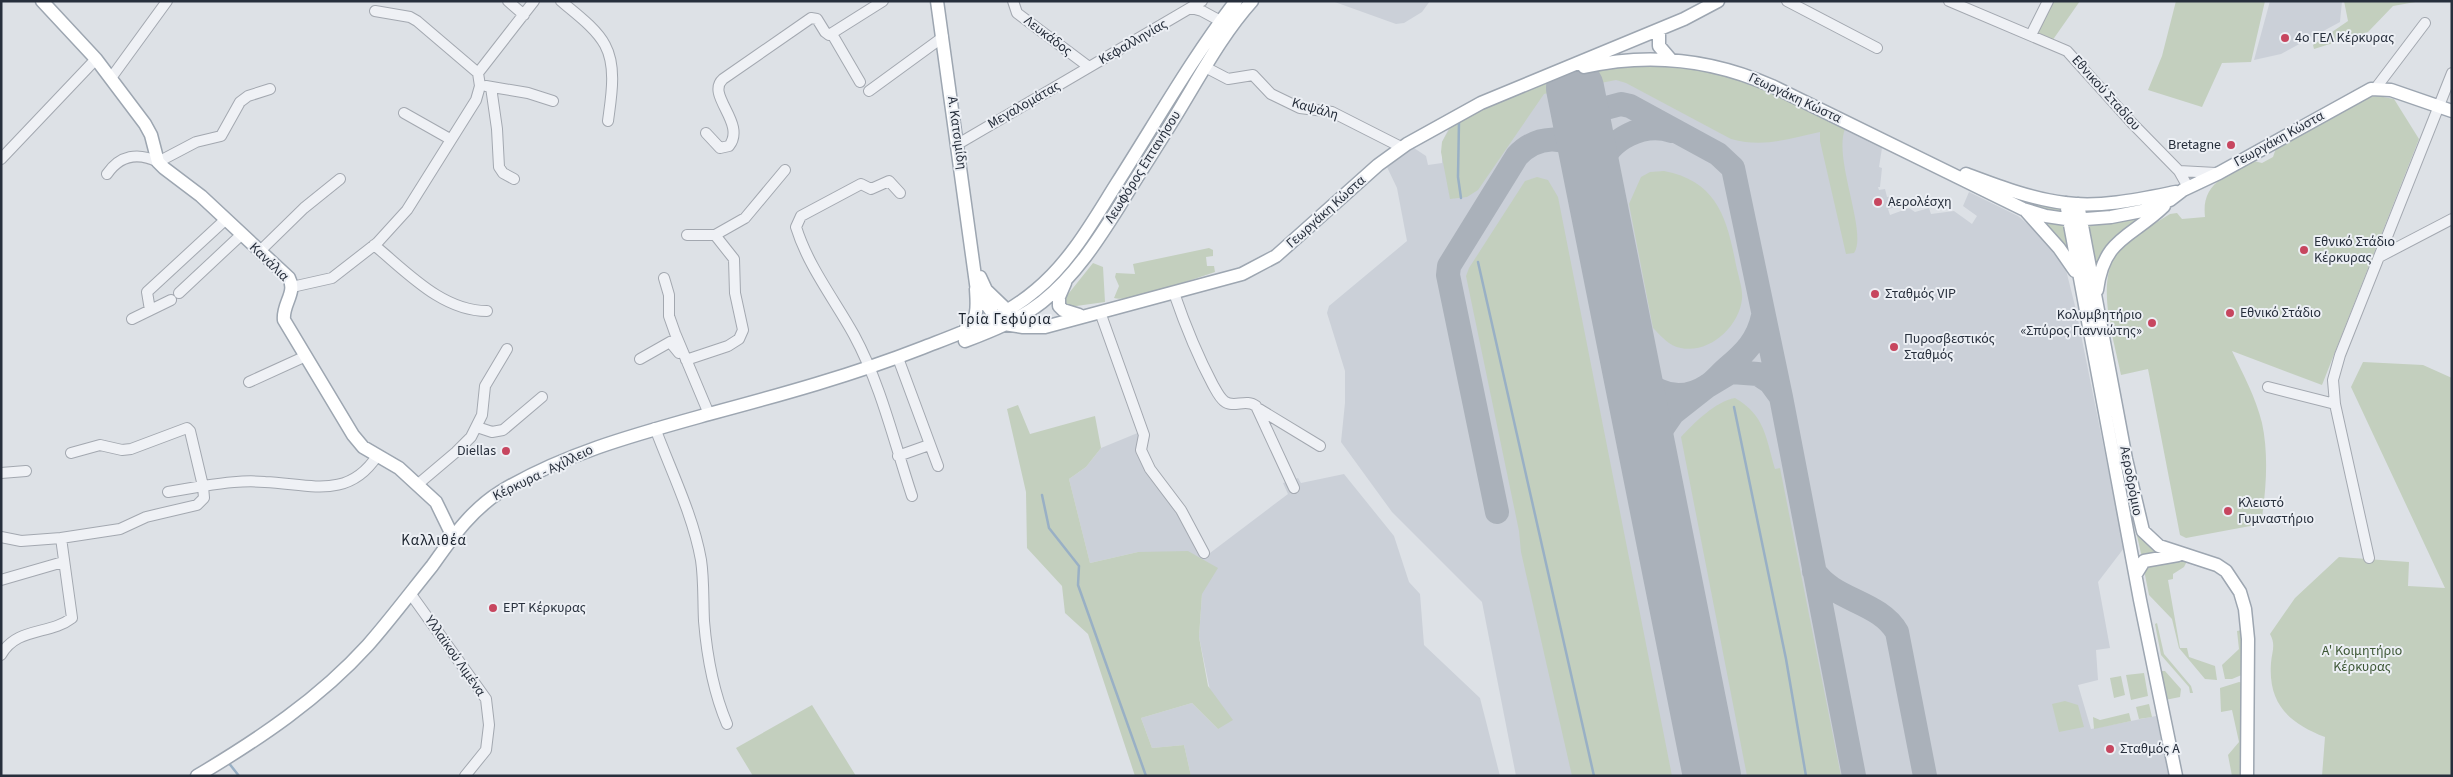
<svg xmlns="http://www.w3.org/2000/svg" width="2453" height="777" font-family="'Source Sans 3',sans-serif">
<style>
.built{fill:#cbd0d8}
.green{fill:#c3cfbe}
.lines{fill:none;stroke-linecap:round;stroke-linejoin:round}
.stream{stroke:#99b0c5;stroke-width:2.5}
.taxiway{stroke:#aab1ba;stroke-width:24}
.runway{stroke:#aab1ba;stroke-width:58}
.minor-casing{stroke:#a3a8b0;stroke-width:12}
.major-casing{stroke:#9da6b1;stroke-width:15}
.minor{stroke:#eff1f5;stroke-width:10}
.major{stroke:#fff;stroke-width:12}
.poi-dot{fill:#c7465f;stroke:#eceff4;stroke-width:2}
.labels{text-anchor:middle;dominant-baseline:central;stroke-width:4;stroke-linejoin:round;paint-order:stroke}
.street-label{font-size:14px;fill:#272f3c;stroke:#eceff4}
.poi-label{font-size:14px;fill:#272f3c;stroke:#eceff4;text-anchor:start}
.park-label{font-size:14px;fill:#3d5735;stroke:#eceff4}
.neighbourhood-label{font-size:15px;letter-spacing:1px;fill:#19212c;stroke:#eceff4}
</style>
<rect width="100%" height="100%" fill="#dde1e6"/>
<!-- built -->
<path class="built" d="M1332,1H1430L1422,12L1404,23L1396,24Z
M2270,1H2342L2340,22L2281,54L2254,60Z
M1641,62L1726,74L1816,113L1882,148L1879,167L1882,168L1880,187H1878L1879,190L1885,189L1887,197L1894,196L1896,207L1888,209L1890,215L1909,208L1915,212L1929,208L1931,214L1954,211L1972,224L1977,216L1963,206L1969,192L2018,216L2041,235L2059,257L2066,270L2076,310L2124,548L2098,582L2110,648L2096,650L2098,680L2078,685L2091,729L2156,716L2169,776H1516L1482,602L1392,512L1341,442L1345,403V371L1327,313L1329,306L1407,241L1397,188L1387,167L1414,148L1426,156L1428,165L1442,163V142L1451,124Z
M1140,432L1139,446L1181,513L1198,547L1210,553L1288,494L1283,483L1298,478L1301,483L1344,474L1394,536L1409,582L1420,594L1424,645L1480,698L1500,776H1191L1184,745L1152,748L1141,718L1192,703L1218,729L1199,637L1202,594L1138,552L1090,563L1069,479L1086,467L1101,448Z"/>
<!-- green -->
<path class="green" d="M2052,1H2080L2052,41L2034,34Z
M2176,1H2265L2251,62L2222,63L2202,107L2148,90L2162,56Z
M2344,1H2421L2393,6L2368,32L2314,49L2313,45L2348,21Z
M1641,62L1733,75L1816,113L1845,129C1833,159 1868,233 1854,253L1846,254L1820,141V132C1787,139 1764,148 1731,139L1626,83L1616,80L1544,94L1478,190L1467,197L1450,199L1441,152L1442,142L1454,121L1536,85L1602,67Z
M2378,96L2394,99L2419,139L2322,385L2232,351C2243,374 2256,398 2262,423C2269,455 2266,492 2261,524L2186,538L2180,535L2148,369L2121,375C2114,339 2094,281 2119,250C2132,235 2153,225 2170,214L2177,213L2182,219L2205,217C2201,182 2228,175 2254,161L2262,163L2273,157L2276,148L2358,102L2369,97Z
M1664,171C1717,181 1727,218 1736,265C1738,275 1743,289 1742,299C1739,327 1709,354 1681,348C1669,346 1661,336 1653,328L1629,204L1641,177L1650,172Z
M1537,177L1548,180L1558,197L1672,776H1572L1521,552L1519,531L1466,276L1469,268L1525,181Z
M1974,179L2060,207L2061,211C2039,217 1995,189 1974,179Z
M2141,217L2110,242L2097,271L2087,224Z
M2042,220L2063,224L2070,251Z
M1209,248L1213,250V256L1206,257L1207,266H1214L1215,272C1196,278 1129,303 1114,298L1119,286L1115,277L1116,273L1135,274L1133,264Z
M1093,263L1103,267L1105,302L1069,307L1065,303V298Z
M2363,362L2423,365L2452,378V776H2322L2325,737C2289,723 2268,704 2271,663C2272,651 2276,645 2270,634L2295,598L2339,557L2409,562L2408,586L2445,588L2351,387Z
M1735,398C1765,415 1766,438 1775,469L1780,468L1841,776H1747L1681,437C1694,423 1716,401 1735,398Z
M1018,405L1030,434L1095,416L1101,448L1086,467L1069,479L1090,563L1138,552L1188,551L1218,568L1202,594L1199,637L1208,686L1233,720L1218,729L1192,703L1141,718L1152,748L1184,745L1191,776H1135L1088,634L1065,613L1062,586L1027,548L1026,492L1007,409Z
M2121,464L2140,530L2168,553L2142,558Z
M2182,558C2193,561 2206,563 2216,567C2247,583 2244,643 2244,674L2232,679H2225L2222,665L2239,649L2237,631L2242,630C2233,581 2237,577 2187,561L2184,567L2173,574V579L2168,580L2180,648H2187L2189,657L2215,666L2217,680L2205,679L2179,648L2172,619L2149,595L2144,570L2146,566Z
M2157,623L2164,654L2191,686L2193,693H2190L2189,687L2161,655L2155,624Z
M2159,671H2165L2181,689L2180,697L2165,700Z
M2144,673L2148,696L2131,700L2126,675Z
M2121,676L2125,695L2114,698L2110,678Z
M2239,682L2244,683L2242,776H2232L2228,755L2239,742L2232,710L2221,712L2220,688Z
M2065,701L2078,705L2084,727L2059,732L2052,704Z
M2149,704L2152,717L2139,719L2136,707Z
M812,705L856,776H753L736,748Z
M2129,713L2131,721L2094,729L2093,717L2100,720Z"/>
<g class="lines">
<!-- stream -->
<path class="stream" d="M1459,121L1458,177L1461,198
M1478,262L1594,776
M1734,407L1786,659L1806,776
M1042,495L1049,528L1079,566L1078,585L1146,776
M228,762L239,776"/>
<!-- taxiway -->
<path class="taxiway" d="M1606,108L1621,104L1630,106L1718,154L1733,168L1781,397L1854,776
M1598,201C1597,190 1596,178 1600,167C1609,138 1644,122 1672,131
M1628,354C1640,387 1673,408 1707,386C1714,382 1720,374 1727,368C1745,353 1758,340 1763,316
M1650,464L1653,442L1673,413L1706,387L1731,372L1758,374L1770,382L1781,397
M1497,512L1448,275L1449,266L1517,156C1536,136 1567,132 1585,157C1589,164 1591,172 1593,179
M1814,571C1834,601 1879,601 1897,632L1925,776"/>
<!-- runway -->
<path class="runway" d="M1575,88L1712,776"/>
<!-- minor casing -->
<g class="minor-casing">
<path id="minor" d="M508,1L524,15
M561,1C575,13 596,28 605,45C617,67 611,98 608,121
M1013,1L1017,13L1089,67
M1787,1L1877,48
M1949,1L2067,51L2132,123L2179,171L2188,187
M1191,8L1202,11L1226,24
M375,11L410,17L417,21L478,73
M832,34L860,82
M2031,35L2048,1
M1205,67L1228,79L1253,75L1271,94L1300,108L1332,112L1401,147
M111,78L167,1
M486,86L528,93L553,101
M491,87L497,129L499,167L503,173L514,179
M2375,89L2425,23
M869,91L943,37
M404,113L450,139
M706,133L720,148L729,146C747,123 705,95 723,79L811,18L817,19L825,32L829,35L883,1
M958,144L1202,1
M1,159L96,59
M2179,171L2216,173
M107,174C120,155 138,152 158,162L196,142L221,136L240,102L248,96L270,89
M900,193L889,181L871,189L861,184L801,216L796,227C808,266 834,299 854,335C881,385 894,442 912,496
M715,235L745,218L785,170
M374,245C407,272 442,311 487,311
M260,251L304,208L340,179
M2381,256L2452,219
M664,278L669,295V316L675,333L709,414
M292,287L332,278L377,243L407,210L476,100L480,86L478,73L534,1
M179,293L241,235
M1174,293C1185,325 1197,355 1213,385C1216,390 1219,397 1224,401C1233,409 1246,398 1256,406L1294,488
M150,310L147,292L225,220
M1100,312L1144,435L1141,450L1150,469L1181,510L1204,553
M132,319L171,300
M898,358L938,466
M640,359L670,342L679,353
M686,360L728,346L739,339L743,330L735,293L734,259L715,235H687
M249,382L306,356
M2268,387L2335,404
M1259,409L1320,446
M477,427L492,432L503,430L542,397
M655,428C671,471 693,515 701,560C704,580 703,601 704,621C707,657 713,691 727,724
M71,453L100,445L122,450L131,449L187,428L190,431L203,486L168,492
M898,456L929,445
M1,473L26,471
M417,485L456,452L471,437L482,415L485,386L507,349
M1,537L21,541L61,538
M2369,558L2335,404L2333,380L2340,355L2452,73
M1,580L63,562
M410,593L486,699L489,725L486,750L465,776
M1,655C16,627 50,635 72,618L61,538L120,529L146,517L197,505L204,498L203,486C223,483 244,480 265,482C310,484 348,500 377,456"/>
</g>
<!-- major casing -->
<g class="major-casing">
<path id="major" d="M42,1L96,59L145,124L151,135L158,162L164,168L201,196L289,278C297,293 282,304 284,320L353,435L363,447L399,468L436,502L453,537
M937,1L977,291L996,318L1004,324L1023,327H1045L1242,274L1276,256L1378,165L1407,144L1481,103L1684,19L1718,1
M1659,30V46L1671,60
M1584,67C1650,52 1711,59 1772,86L2023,209L2046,216L2073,220L2111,217L2142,211L2170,200L2183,190L2219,173L2371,89L2391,90L2452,111
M1966,174C1998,186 2031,199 2065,203C2101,208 2141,199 2176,192
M2066,203L2140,600L2176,776
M2078,204L2126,459L2143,531L2159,546L2217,565L2226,571L2240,592L2245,609L2248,639L2247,776
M2026,211L2059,248L2075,271
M980,277L986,290L1012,315
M1065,283L1059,297V306L1063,310L1079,315
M2097,290C2104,237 2131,238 2164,206
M965,330C979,319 977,306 976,289
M965,341C991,331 1019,320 1042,302C1075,276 1098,240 1120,205C1141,170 1164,136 1184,102C1205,67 1225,31 1252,1
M2136,574L2144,561L2178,555
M197,776C259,739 319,699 368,645C390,620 411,592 432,566C452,538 471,510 500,492C565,453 637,434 709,414C780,395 853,375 922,348C963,332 1002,319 1036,290C1071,261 1093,221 1117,183C1156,122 1192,58 1236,1"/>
</g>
<!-- minor -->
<use href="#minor" class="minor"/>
<!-- major -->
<use href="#major" class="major"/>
</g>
<!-- markers -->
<g class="poi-dot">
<circle cx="2285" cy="38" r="5"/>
<circle cx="2231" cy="145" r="5"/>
<circle cx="1878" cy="202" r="5"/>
<circle cx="2304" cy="250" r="5"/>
<circle cx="1875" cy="294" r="5"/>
<circle cx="2230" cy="313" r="5"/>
<circle cx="2152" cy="323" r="5"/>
<circle cx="1894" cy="347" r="5"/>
<circle cx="506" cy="451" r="5"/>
<circle cx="2228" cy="511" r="5"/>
<circle cx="493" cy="608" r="5"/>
<circle cx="2110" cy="749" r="5"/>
</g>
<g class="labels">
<!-- street labels -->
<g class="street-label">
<text transform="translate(1048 36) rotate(37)">Λευκάδος</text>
<text transform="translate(1133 42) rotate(-30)">Κεφαλληνίας</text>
<text transform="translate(2106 93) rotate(48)">Εθνικού Σταδίου</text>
<text transform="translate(1795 98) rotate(25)">Γεωργάκη Κώστα</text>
<text transform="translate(1024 105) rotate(-30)">Μεγαλομάτας</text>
<text transform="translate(1315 109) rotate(16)">Καψάλη</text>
<text transform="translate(957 133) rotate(82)">Α. Κατσιμίδη</text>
<text transform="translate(2279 139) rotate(-29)">Γεωργάκη Κώστα</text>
<text transform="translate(1143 167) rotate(-58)">Λεωφόρος Επτανήσου</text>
<text transform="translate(1326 212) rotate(-42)">Γεωργάκη Κώστα</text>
<text transform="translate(269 262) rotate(44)">Κανάλια</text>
<text transform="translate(543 473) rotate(-26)">Κέρκυρα - Αχίλλειο</text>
<text transform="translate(2131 481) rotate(79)">Αεροδρόμιο</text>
<text transform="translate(455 656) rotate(55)">Υλλαϊκού Λιμένα</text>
</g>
<!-- poi labels -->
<g class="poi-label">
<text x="2295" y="38">4ο ΓΕΛ Κέρκυρας</text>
<text x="2221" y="145" text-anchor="end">Bretagne</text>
<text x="1888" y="202">Αερολέσχη</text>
<text x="2314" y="242">Εθνικό Στάδιο<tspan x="2314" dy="16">Κέρκυρας</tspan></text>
<text x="1885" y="294">Σταθμός VIP</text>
<text x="2240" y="313">Εθνικό Στάδιο</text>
<text x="2142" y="315" text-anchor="end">Κολυμβητήριο<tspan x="2142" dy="16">«Σπύρος Γιαννιώτης»</tspan></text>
<text x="1904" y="339">Πυροσβεστικός<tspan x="1904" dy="16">Σταθμός</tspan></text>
<text x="496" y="451" text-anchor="end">Diellas</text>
<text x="2238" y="503">Κλειστό<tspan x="2238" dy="16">Γυμναστήριο</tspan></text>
<text x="503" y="608">ΕΡΤ Κέρκυρας</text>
<text x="2120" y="749">Σταθμός Α</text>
</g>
<!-- park labels -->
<g class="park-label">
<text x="2362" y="651">Α' Κοιμητήριο<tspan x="2362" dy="16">Κέρκυρας</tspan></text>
</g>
<!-- neighbourhood labels -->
<g class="neighbourhood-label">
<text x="1005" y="319">Τρία Γεφύρια</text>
<text x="434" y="540">Καλλιθέα</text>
</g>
</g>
<!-- border -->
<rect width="2453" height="777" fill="none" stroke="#272f3c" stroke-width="5"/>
</svg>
